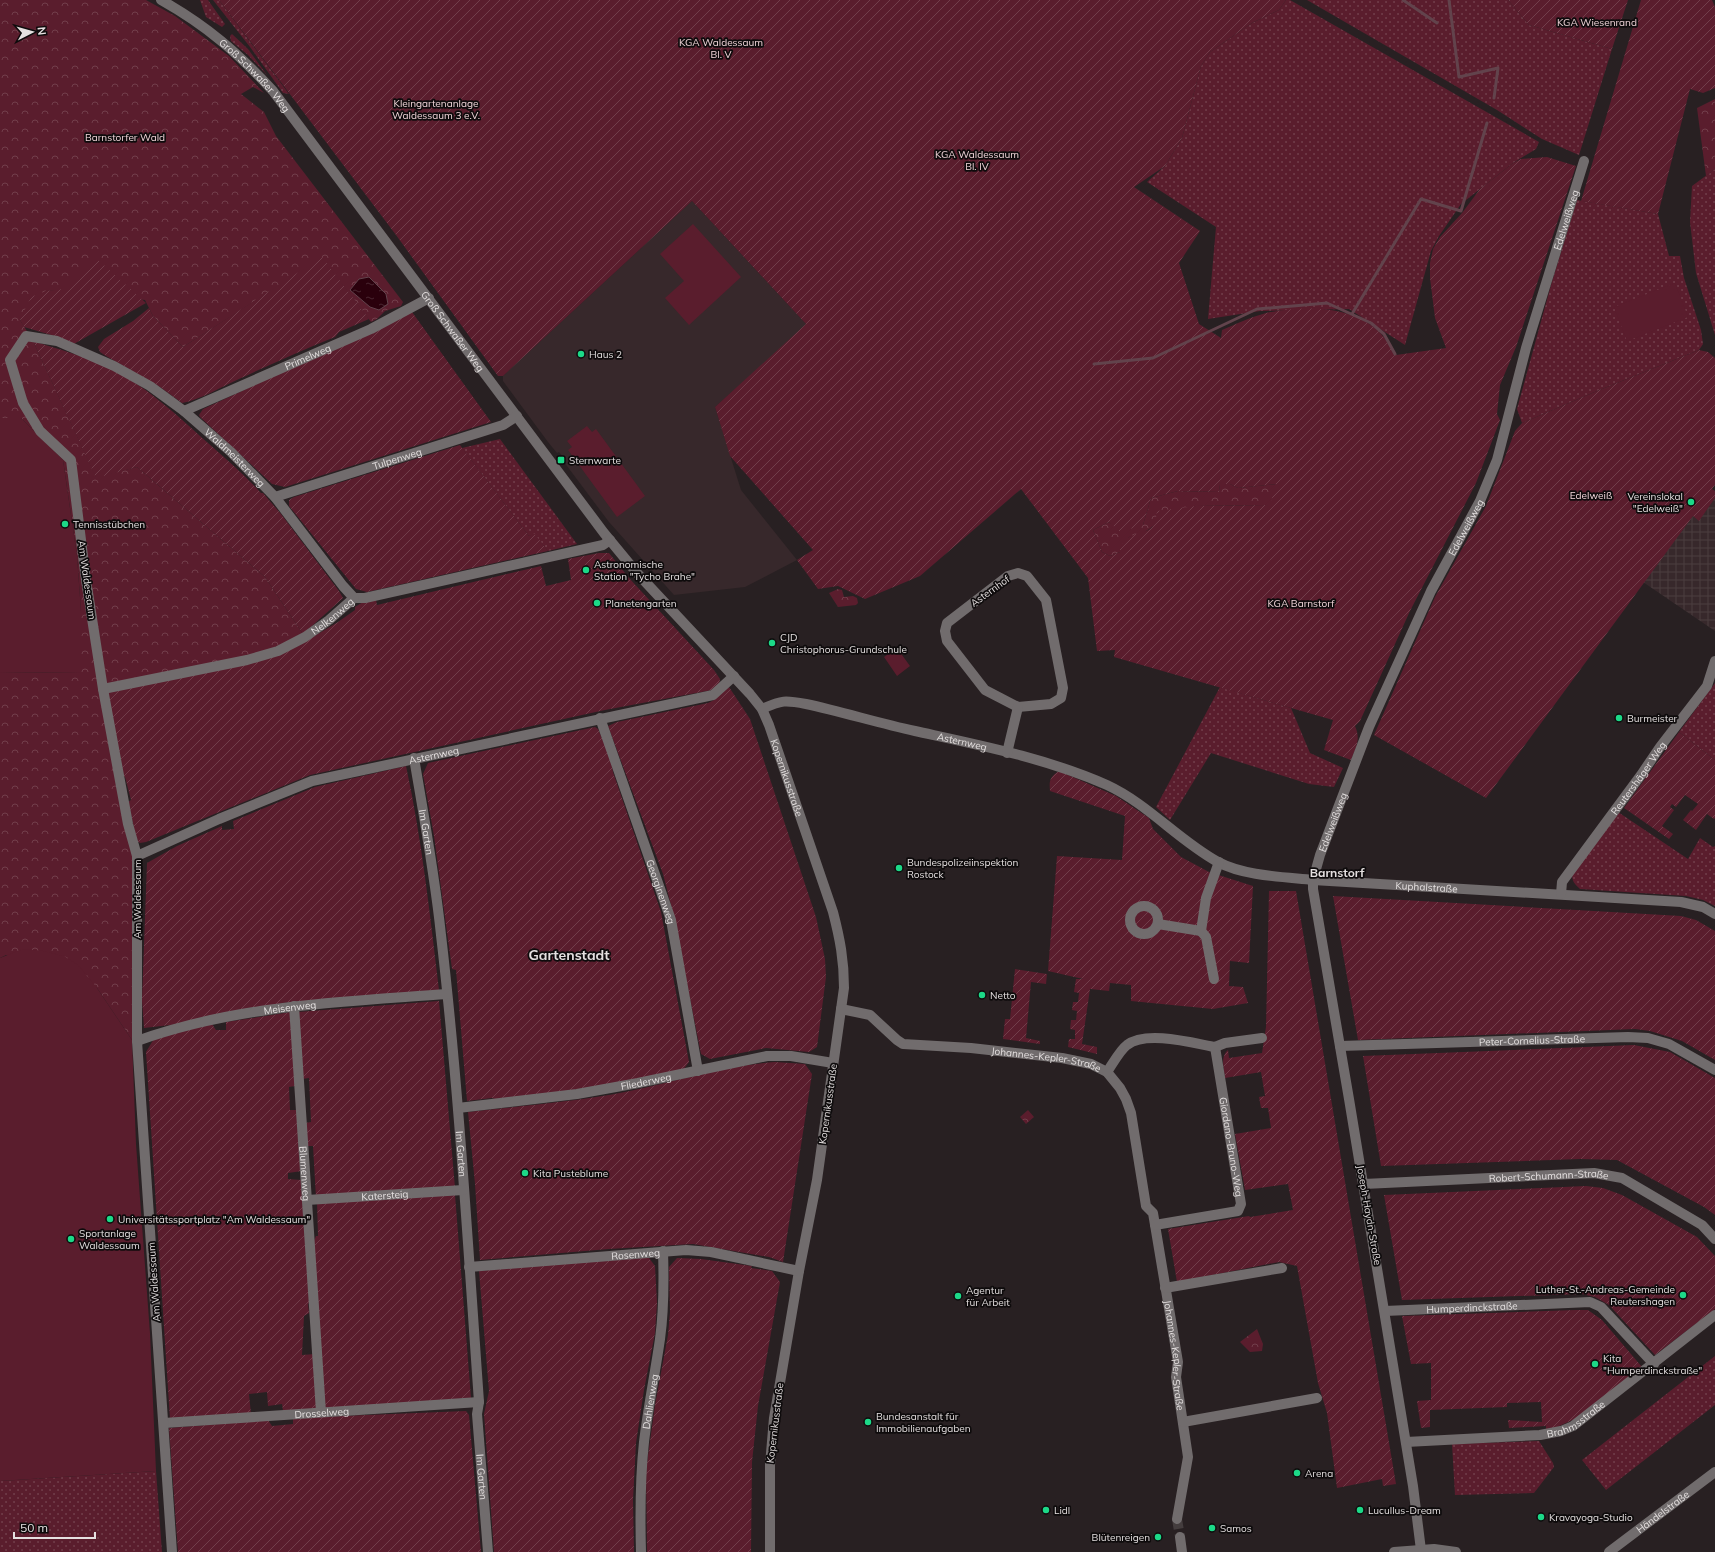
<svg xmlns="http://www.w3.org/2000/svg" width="1715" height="1552" font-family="Mulish,sans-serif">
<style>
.built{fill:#37282b}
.industrial{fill:url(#industrial-grid)}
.grass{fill:url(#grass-dots)}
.forest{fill:url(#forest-crowns)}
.garden{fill:url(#garden-furrows);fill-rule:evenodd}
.pitch{fill:#5a1d2d}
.water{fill:url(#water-ripples);stroke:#62434c}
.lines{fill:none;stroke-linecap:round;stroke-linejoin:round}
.stream{stroke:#62434c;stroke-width:3}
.minor-tunnel{stroke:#443d3e;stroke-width:10;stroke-dasharray:10 5;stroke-linecap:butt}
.minor{stroke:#716c6d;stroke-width:10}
.poi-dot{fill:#1cd988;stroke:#0e0b0c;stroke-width:1.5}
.labels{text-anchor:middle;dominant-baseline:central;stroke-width:3.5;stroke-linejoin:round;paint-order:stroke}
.park-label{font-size:10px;fill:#f3d7db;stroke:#0e0b0c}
.street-label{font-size:10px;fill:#e5e0e0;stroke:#0e0b0c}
.poi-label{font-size:10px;fill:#e5e0e0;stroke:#0e0b0c;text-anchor:start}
.quarter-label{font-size:12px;font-weight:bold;fill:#e5e0e0;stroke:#0e0b0c}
.district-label{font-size:14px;font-weight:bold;fill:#e5e0e0;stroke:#0e0b0c}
</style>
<defs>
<pattern id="industrial-grid" width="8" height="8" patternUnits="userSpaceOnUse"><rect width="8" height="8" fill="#37282b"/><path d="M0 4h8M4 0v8" fill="none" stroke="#4a3d3f"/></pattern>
<pattern id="grass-dots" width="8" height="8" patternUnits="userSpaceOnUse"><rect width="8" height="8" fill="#5a1d2d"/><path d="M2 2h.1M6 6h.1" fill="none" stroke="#723e4b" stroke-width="1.8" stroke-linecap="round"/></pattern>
<pattern id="forest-crowns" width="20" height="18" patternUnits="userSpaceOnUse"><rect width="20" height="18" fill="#5a1d2d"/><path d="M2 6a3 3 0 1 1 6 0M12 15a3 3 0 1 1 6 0" fill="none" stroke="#723e4b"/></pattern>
<pattern id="garden-furrows" width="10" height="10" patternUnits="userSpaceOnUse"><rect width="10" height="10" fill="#5a1d2d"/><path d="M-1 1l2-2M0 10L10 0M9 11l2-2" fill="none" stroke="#723e4b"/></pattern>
<pattern id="water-ripples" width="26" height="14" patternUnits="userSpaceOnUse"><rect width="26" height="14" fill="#2a000c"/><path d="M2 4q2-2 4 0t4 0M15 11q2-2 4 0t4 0" fill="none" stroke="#49252f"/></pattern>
</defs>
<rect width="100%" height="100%" fill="#282022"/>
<!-- built -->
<path class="built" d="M692,201L807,325L715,407L741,490L797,560L745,587L674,595L609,522L561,458L563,457L559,452L557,453L548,442L503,381V376Z"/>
<!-- industrial -->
<path class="industrial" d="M1715,498V631L1643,582L1693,516L1699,520Z"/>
<!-- grass -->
<path class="grass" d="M200,0H208L225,24L222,27L206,17Z
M213,0H219L289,94L283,93L250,47Z
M1286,0H1290L1539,142L1536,149L1513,163L1461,204L1439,236L1431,251L1405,345L1349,309L1260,311L1208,319L1216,227L1147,182L1165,166L1182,138L1201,66L1210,52L1252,23L1279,10Z
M1307,0H1508L1529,25L1612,49L1579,155L1542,139L1497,110Z
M232,34L248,49L267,75L248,55L231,41L230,36Z
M1715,169V335L1696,273L1690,222L1692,186Z
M1577,200L1658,214L1669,256H1680L1684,278L1701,330L1703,344L1699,350L1597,391L1522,423L1517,409L1551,285Z
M500,439L577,544L548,551L534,534L529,536L462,448Z
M1715,683V760L1679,732Z
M1220,687L1291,708L1310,753L1343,768L1334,787L1309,784L1211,753L1170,820L1156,807Z
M1618,812L1688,859L1700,838L1713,847L1715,846V906L1703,900L1686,896L1580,889C1575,884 1572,882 1572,874Z
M1715,1356V1405L1606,1490L1582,1460Z
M1539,1441L1553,1463L1554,1467L1534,1493L1455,1495L1452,1444Z
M156,1471L162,1552H0V1481Z"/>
<!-- forest -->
<path class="forest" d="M0,0H146L175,16L229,56L264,93L253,87L241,94L264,112L276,136L403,302L401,306L385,311L377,319L371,322L322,258L183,347L153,316L145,300L64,290L46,291L20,320L33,341L96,477L137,467L265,577L305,637L278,651L104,689L137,856L132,1040L97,988L6,955L0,958V673L81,672V611L77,556L63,460L21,418H0Z
M1715,99V169L1706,176L1697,108Z
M1220,484H1230L1238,488L1277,484L1271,505L1196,506L1156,522C1149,532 1140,534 1129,537L1120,552L1110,556L1102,552L1093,530L1109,522L1115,526L1143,525L1151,498L1178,491L1219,492Z
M838,589L842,590L844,597L853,596L857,598L858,603L856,605L838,607L829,593Z
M1028,1110L1034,1117L1026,1124L1020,1117Z
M1257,1329L1263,1344L1262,1351L1250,1352L1240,1342Z"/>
<!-- garden -->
<path class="garden" d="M219,0H1286L1279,10L1252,23L1210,52L1201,66L1182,138L1165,166L1134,187L1200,231L1179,263L1199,324L1221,338L1222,330C1236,324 1251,317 1266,313C1300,306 1347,305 1375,328C1384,335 1390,346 1396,355L1446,348L1435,318L1430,278V263L1433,249L1440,237L1462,213L1480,189L1513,163L1521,159L1547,157L1576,166L1516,347L1500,385L1497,414L1500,420L1476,483L1410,611L1360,721L1355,726C1361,740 1356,747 1351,760L1324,750L1333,720L1114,657L1115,650L1097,651L1088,578L1021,489L920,576L865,599L838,586L818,589L797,560L813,550L730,456L715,407L806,324L692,201L503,376H498L396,235ZM1220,484H1230L1238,488L1276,484L1270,505L1196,506L1157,511C1154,536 1146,528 1129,537C1126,539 1123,543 1120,546V552L1110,556L1102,552L1093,530L1109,522L1120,532L1143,525L1151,498L1178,491L1219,492Z
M1508,0H1628L1612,49L1529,25Z
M1641,0H1712L1715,7V88L1703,93L1690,89L1658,214L1581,201Z
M95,257L146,303L72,345L58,337L24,327L20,320L31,297L46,291L64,289Z
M322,257L369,319L339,332L335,337C303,350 271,364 239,379C221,387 200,400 182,403L160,387L106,356L100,352L98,347L104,339L133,321L149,308L153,316L183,347Z
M412,312L491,422L285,487L272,484L200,417L199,415L203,409Z
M33,341C58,349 84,356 108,367C145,385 178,416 208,443C226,459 245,475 261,493H263L281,514L339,591L343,598L303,634L265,577L137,467L96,478Z
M1699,350L1708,352L1715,358V485L1712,489L1715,491V498L1699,521L1693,516L1486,798L1374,735L1435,597L1486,506L1515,431L1522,423L1597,391Z
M460,445L529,536L534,533L548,551L367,592L356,589L289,506V500L294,497Z
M599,553H609L629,578L714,670L720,679L719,685L712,690L605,710L310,775L146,842L140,843L137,841L128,802L131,800L125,777L123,776L107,692L296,647L338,622L355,610V607L363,602L376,600L377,605L541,566L546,586L571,580L568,559Z
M729,687L750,719L816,917L825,959L826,977L817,1047L809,1052L766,1048L710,1059L701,1054L673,913L663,874L608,726L617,722L708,703L714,700Z
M595,727L598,729L610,757L613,772L661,912L689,1062L683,1070L650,1078L502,1101L492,1098L467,1101L456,970L452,969L434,836L423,774L428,763Z
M1679,732L1715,760V818L1714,819L1707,814L1696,830L1683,820L1691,810L1692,811L1698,804L1685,795L1676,807L1672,804L1670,807L1674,810L1662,826L1673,834L1669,839L1624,808Z
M406,766C422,840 430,915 439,990L282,1003L277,1006L179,1024L144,1028L142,1000L147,863L177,846L222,826V830L234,829L233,821L315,787Z
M1059,771L1116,796L1149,818L1153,829L1181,857L1209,872L1253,886L1249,963L1230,961L1229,986L1243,987L1248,1003L1213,1009L1131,1001V985L1110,983L1109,991L1090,989L1082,1044L1097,1047V1054L1068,1047L1069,1039H1075V1030L1070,1029L1071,1020H1076L1077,1011L1072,1010L1073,1002H1078L1079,993L1074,992L1076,979H1083L1048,971L1057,856L1122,860L1125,816L1050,791C1049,780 1050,777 1059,771Z
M1269,891H1296L1396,1484L1383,1486L1382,1479L1337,1488L1327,1413L1318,1383L1297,1266L1279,1262L1177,1282L1168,1229L1249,1216L1250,1217L1293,1210L1288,1184L1245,1190L1235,1134L1271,1128L1268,1108H1261L1259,1097L1265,1096L1261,1072L1225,1078C1224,1069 1220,1057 1228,1050L1229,1058L1262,1053L1266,1027Z
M1333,896L1681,916L1696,920L1715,931V1060L1682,1041L1650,1031L1635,1029L1358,1040Z
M1015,969L1047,974L1046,984L1031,982L1026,1038L1040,1041V1044L1003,1039L1005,1019H1010Z
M439,1001L455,1188L316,1198L313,1146H307L305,1123L311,1122L309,1078L302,1079L298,1012Z
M291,1012L295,1086L289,1087L290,1110H298L302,1171L288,1173V1179L301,1180L310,1302L308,1304L309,1313L304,1316L302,1355L315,1354L317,1409L283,1411L282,1404L268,1406L267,1392L249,1394L251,1414L170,1419L146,1052L155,1037L212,1024L216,1030H226V1022Z
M1634,1045L1670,1052L1715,1078V1215L1704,1207L1617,1160L1580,1159L1381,1166L1363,1056Z
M775,1062L805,1064L812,1074L783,1262L769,1257L693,1244L609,1249L480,1260L475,1184L468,1112C520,1106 573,1102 625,1092C675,1082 724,1066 775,1062Z
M1586,1186L1603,1188L1622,1195L1697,1237L1715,1256V1309L1655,1355L1609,1305L1595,1297L1582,1294L1402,1300L1384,1195Z
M455,1195L471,1398L324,1409L313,1243L316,1236H318L317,1201Z
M604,1258H649L655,1266L657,1303L655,1333L644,1390L636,1443L633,1500L634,1552H494L484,1414L489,1391L479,1271Z
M677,1258L701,1259L752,1266L751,1268L772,1271L780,1282L758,1406L752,1462L751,1552H647L646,1470L655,1405L668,1335L670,1312L669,1267Z
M1575,1310H1588L1602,1320L1642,1367L1577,1418L1546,1432V1426L1509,1428L1508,1420L1542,1422L1541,1402L1507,1403V1407L1430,1410V1427L1421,1428L1417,1401L1431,1400V1363L1411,1364L1402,1316Z
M466,1411L469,1415L481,1552H178L169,1428L268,1420L272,1426L293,1424V1418Z"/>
<!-- pitch -->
<path class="pitch" d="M693,224L741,277L689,325L665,298L684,281L660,254Z
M1675,283L1688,317L1627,341L1614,307Z
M0,418H21L63,460L77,556L81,611V672L0,673Z
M587,426L592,432L596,429L645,496L617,517L568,450L572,447L567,441Z
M897,648L910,666L897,676L884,657Z
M23,949L43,951L64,956L78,965L97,988L132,1040L136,1144L150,1333L156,1471L0,1481V958Z"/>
<!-- water -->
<path class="water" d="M369,277L386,294L388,304L379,310L370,307L350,290L359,279Z"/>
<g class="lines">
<!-- stream -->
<path class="stream" d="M1403,0L1437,23
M1449,0L1459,77L1498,68L1494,98
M1352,314L1421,199L1461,211L1487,123
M1094,364L1153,358L1257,309L1327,303L1371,323L1384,334L1395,354"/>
<!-- minor-tunnel -->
<path class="minor-tunnel" d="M1177,1519L1180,1537"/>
<!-- minor -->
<g class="minor">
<path id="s1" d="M161,0C207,26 237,52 273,91L604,533L637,573L750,694L762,709L769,725L833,912C840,939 844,960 844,988L817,1180L799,1271L774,1418L770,1465V1552"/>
<path id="s2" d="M184,411L371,329L429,298"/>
<path id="s3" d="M275,497L503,425L517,416"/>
<path d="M1018,573L1027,576L1046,600L1063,688L1061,698L1051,704L1018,707L985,690L947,641L945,631L947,623L1008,576Z"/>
<path id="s4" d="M103,689L247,660L278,651L305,637L329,620L354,598H365L603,545L610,540"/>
<path id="s5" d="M762,709C782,700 785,700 806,704C843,712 878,723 915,731C979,745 1046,758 1107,785C1148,804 1178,840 1218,862C1244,876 1284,877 1313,880L1681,902L1703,907L1715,914"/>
<path id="s6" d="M600,718L671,920L698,1071"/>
<path d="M1007,753L1018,707"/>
<path id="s7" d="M414,758C424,817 435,876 441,935C459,1090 468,1247 479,1402L477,1414L488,1552"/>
<path id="s8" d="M137,856L219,819L312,781L713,695L734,676"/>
<path id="s9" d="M1561,894L1562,882L1641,775L1660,747L1707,686L1715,661"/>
<circle cx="1144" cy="920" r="14"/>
<path d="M1158,924L1201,931"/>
<path d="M1214,979L1206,937L1201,931L1206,898L1219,862"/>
<path id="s10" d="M294,1006L321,1412"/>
<path id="s11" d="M841,1009L870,1015L897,1040L903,1044L971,1048L1062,1058L1091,1064L1107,1072L1120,1088L1126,1099L1131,1113L1146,1206L1153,1213L1178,1362L1176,1377L1188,1457L1177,1519"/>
<path id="s12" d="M137,1041C236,1005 343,1002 447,994"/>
<path id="s13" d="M1340,1046L1628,1037L1648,1038L1669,1044L1715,1070"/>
<path d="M1215,1047L1225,1043L1262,1038"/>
<path id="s14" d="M1107,1072C1112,1065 1120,1050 1127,1045C1146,1030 1193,1043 1215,1047L1241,1204L1238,1211L1155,1225"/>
<path id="s15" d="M458,1108L577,1094L638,1083L767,1056H791L833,1063"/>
<path id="s16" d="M1364,1184L1594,1173L1622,1178L1702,1225L1715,1239"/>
<path id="s17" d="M307,1200L463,1190"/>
<path id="s18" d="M469,1267L686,1250L711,1252L799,1271"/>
<path d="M1165,1288L1282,1268"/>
<path id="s19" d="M1385,1311L1590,1302L1601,1307L1654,1364"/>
<path d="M1183,1422L1317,1398"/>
<path id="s20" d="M164,1423L479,1402"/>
<path id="s21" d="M1406,1442L1540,1435L1561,1431L1573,1426L1715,1315"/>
<path d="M1180,1537L1182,1552"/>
<path id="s22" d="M1421,1550L1413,1486L1349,1099L1313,889V880L1320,855L1369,727L1431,591L1480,501L1497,460L1526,348L1584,161"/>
<path id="s23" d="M172,1552L137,1041V856L128,824L103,689L86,580L71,460L40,431L23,403L10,360L26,336L57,341L114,366L150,386L184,411L231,452L275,497L343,586L354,598"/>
<path id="s24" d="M641,1552C640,1515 640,1479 644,1442C648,1408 655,1374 660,1339C664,1310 664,1281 663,1251"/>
<path d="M1394,1552L1434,1549L1456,1552"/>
<path id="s25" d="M1609,1552L1715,1472"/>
</g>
</g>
<!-- markers -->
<g class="poi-dot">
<circle cx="581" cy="354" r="4"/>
<rect x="557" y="456" width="8" height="8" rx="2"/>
<circle cx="1691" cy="502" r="4"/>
<circle cx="65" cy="524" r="4"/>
<circle cx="586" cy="570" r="4"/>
<circle cx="597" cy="603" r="4"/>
<circle cx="772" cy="643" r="4"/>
<circle cx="1619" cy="718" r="4"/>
<circle cx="899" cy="868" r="4"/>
<circle cx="982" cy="995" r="4"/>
<circle cx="525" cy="1173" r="4"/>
<circle cx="110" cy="1219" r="4"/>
<circle cx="71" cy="1239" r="4"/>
<circle cx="1683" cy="1295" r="4"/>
<circle cx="958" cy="1296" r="4"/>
<circle cx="1595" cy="1364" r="4"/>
<circle cx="868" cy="1422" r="4"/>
<circle cx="1297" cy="1473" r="4"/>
<circle cx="1046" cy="1510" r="4"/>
<circle cx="1360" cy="1510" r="4"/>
<circle cx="1541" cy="1517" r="4"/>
<circle cx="1212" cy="1528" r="4"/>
<circle cx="1158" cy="1537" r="4"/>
</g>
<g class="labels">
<!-- park labels -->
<g class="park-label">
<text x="1597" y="22">KGA Wiesenrand</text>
<text x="721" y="42">KGA Waldessaum<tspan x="721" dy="12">Bl. V</tspan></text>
<text x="436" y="103">Kleingartenanlage<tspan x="436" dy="12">Waldessaum 3 e.V.</tspan></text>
<text x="125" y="137">Barnstorfer Wald</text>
<text x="977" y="154">KGA Waldessaum<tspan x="977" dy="12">Bl. IV</tspan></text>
<text x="1591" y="495">Edelweiß</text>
<text x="1301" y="603">KGA Barnstorf</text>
</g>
<!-- street labels -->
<g class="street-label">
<text stroke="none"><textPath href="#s1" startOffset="121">Groß Schwaßer Weg</textPath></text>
<text stroke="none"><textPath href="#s22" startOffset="1388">Edelweißweg</textPath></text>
<text stroke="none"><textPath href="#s1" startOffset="445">Groß Schwaßer Weg</textPath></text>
<text stroke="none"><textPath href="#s2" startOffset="135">Primelweg</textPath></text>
<text stroke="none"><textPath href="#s23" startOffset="1494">Waldmeisterweg</textPath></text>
<text stroke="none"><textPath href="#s3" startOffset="128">Tulpenweg</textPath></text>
<text stroke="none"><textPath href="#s22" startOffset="1064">Edelweißweg</textPath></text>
<text transform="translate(87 580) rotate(82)">Am Waldessaum</text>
<text transform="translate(990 591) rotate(-36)">Asternhof</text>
<text stroke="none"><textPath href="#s4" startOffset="244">Nelkenweg</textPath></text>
<text stroke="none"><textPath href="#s5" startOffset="206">Asternweg</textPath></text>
<text stroke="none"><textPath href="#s8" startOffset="315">Asternweg</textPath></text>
<text stroke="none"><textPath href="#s1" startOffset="1007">Kopernikusstraße</textPath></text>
<text stroke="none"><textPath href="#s9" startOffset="141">Reutershäger Weg</textPath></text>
<text stroke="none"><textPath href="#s22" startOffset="740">Edelweißweg</textPath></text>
<text stroke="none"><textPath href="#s7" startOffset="75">Im Garten</textPath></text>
<text stroke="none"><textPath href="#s5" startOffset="704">Kuphalstraße</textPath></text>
<text stroke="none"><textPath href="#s6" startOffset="184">Georginenweg</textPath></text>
<text transform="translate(137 899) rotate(-90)">Am Waldessaum</text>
<text stroke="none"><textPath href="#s12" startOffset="157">Meisenweg</textPath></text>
<text stroke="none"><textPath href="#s13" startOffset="192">Peter-Cornelius-Straße</textPath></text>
<text stroke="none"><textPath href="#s11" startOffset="218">Johannes-Kepler-Straße</textPath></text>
<text stroke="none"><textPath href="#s15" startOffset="190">Fliederweg</textPath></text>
<text transform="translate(828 1104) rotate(-82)">Kopernikusstraße</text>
<text stroke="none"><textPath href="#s14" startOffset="225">Giordano-Bruno-Weg</textPath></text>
<text stroke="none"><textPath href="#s7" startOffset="399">Im Garten</textPath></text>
<text stroke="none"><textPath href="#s10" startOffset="168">Blumenweg</textPath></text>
<text stroke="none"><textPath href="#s16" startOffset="185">Robert-Schumann-Straße</textPath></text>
<text stroke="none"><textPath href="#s17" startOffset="78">Katersteig</textPath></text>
<text transform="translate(1369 1215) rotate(80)">Joseph-Haydn-Straße</text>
<text stroke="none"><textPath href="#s18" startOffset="167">Rosenweg</textPath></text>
<text transform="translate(154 1282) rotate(-94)">Am Waldessaum</text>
<text stroke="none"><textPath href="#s19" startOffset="87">Humperdinckstraße</textPath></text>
<text stroke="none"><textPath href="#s11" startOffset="577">Johannes-Kepler-Straße</textPath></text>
<text stroke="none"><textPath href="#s24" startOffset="151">Dahlienweg</textPath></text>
<text stroke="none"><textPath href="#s20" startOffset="158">Drosselweg</textPath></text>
<text stroke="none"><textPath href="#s21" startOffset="174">Brahmsstraße</textPath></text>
<text transform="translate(775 1423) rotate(-83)">Kopernikusstraße</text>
<text stroke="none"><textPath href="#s7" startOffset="723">Im Garten</textPath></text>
<text stroke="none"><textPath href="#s25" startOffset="67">Händelstraße</textPath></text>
</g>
<!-- poi labels -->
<g class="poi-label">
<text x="589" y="354">Haus 2</text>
<text x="569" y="460">Sternwarte</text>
<text x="1683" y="496" text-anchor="end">Vereinslokal<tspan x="1683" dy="12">"Edelweiß"</tspan></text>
<text x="73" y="524">Tennisstübchen</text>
<text x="594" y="564">Astronomische<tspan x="594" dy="12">Station "Tycho Brahe"</tspan></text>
<text x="605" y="603">Planetengarten</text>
<text x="780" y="637">CJD<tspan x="780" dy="12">Christophorus-Grundschule</tspan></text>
<text x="1627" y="718">Burmeister</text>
<text x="907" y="862">Bundespolizeiinspektion<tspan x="907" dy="12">Rostock</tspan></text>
<text x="990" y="995">Netto</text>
<text x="533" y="1173">Kita Pusteblume</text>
<text x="118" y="1219">Universitätssportplatz "Am Waldessaum"</text>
<text x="79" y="1233">Sportanlage<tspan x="79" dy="12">Waldessaum</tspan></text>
<text x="1675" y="1289" text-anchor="end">Luther-St.-Andreas-Gemeinde<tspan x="1675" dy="12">Reutershagen</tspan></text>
<text x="966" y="1290">Agentur<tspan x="966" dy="12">für Arbeit</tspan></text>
<text x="1603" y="1358">Kita<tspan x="1603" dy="12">"Humperdinckstraße"</tspan></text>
<text x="876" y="1416">Bundesanstalt für<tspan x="876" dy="12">Immobilienaufgaben</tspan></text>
<text x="1305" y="1473">Arena</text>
<text x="1054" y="1510">Lidl</text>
<text x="1368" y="1510">Lucullus-Dream</text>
<text x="1549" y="1517">Kravayoga-Studio</text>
<text x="1220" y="1528">Samos</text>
<text x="1150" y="1537" text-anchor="end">Blütenreigen</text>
</g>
<!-- quarter labels -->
<g class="quarter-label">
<text x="1337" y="872">Barnstorf</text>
</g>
<!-- district labels -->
<g class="district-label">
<text x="569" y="955">Gartenstadt</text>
</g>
</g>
<!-- north arrow -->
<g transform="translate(32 32) rotate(84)" stroke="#0e0b0c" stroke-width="3" paint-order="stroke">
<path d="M0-3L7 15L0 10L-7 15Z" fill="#e5e0e0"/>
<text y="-6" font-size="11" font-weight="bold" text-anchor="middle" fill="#e5e0e0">N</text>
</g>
<!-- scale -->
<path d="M14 1532v6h81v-6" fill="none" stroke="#e5e0e0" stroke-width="2"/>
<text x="20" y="1532" font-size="12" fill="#e5e0e0" stroke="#0e0b0c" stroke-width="3" paint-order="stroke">50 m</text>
</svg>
